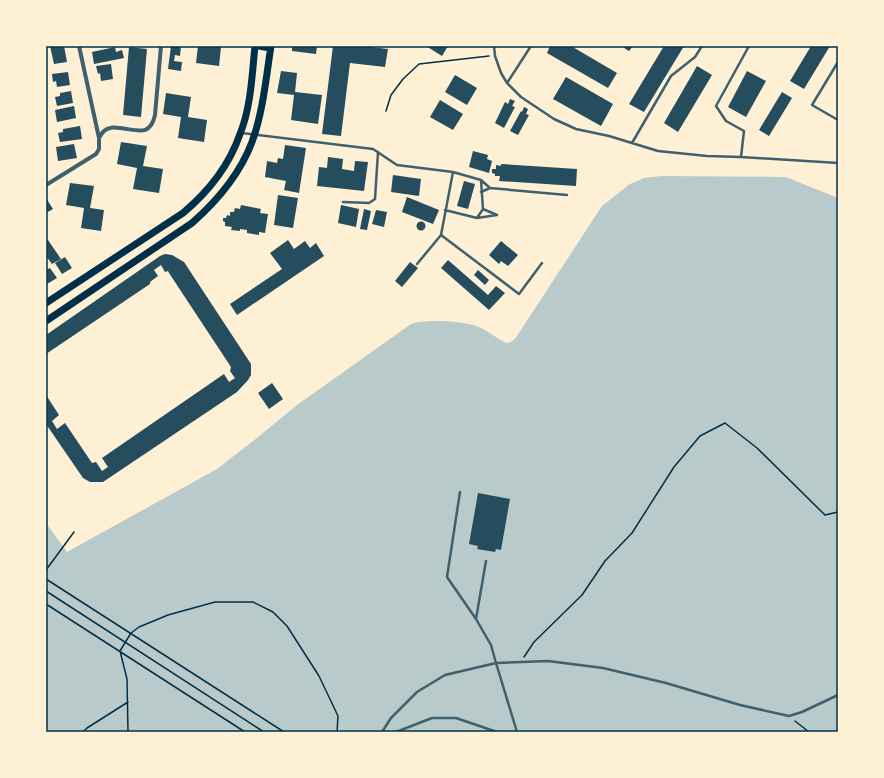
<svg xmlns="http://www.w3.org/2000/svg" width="884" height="778" font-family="'Noto Serif',serif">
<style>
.green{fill:#b9caca}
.building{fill:#264d5e}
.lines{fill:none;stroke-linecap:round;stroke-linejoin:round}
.path{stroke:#003049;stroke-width:1.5}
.service{stroke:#3f606c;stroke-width:2.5}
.minor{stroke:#3f606c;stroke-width:4}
.secondary{stroke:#003049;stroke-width:7}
.neatline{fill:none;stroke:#003049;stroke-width:1.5}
</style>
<rect width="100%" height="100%" fill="#fdf0d5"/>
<!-- green -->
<path class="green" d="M661,176L786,177L838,198V732H46V523L67,552L217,469L257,438L297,405L411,324C427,319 459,321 476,326C486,329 496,338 506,343L511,342L515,339L602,206L630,184L644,178Z"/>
<!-- building -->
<path class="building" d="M50,46H64L67,62L54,64Z
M171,46H181L180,56L175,55L174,61L182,62L181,71L168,69Z
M198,46L221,47L219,66L196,63Z
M292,46H317L316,54L292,51Z
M333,46H363L388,49L385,67L350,63L341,136L322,134Z
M426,46H448L442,56Z
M550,46H571L617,73L608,88L547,53Z
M621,46H633L629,51Z
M664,46H684L644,112L629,104Z
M811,46H830L804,89L790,81Z
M115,47L116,52L122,50L124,58L94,64L92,52Z
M129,47L147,49L141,117L123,115Z
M111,64L113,79L101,81L100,73L98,74L96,66Z
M697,66L712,75L678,132L664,123Z
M281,71L297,73L295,92L322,95L318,124L291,120L294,95L277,93Z
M747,71L766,81L746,117L728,107Z
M68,72L70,85L57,87L56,81L53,82L52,74Z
M455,75L477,88L467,105L445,92Z
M566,77L613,104L601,126L553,99Z
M71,91L73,103L57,106L55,97L60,96V93Z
M782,92L792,98L769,136L759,130Z
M166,93L191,97L188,117L207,120L204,142L178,138L181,117L163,114Z
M510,99L515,101L512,106L515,107L504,128L495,123L505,102L508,104Z
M440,100L463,114L453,130L430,117Z
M74,106L76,118L57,122L55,110Z
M524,107L528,109L526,114L529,115L518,135L510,131L521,111L522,112Z
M80,126L82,139L60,142L58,133L63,132V129Z
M121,142L147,146L143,166L163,169L159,193L133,189L137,168L117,164Z
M74,144L77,158L58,161L56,147Z
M285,145L306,148L299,193L284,190L286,181L265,177L267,161L277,163L278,158L283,159Z
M473,151L488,155L487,159L492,161L489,173L469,167Z
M328,157L343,159L342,169L354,171L355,161L368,162L364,191L317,186L319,167L327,168Z
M501,164L577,169L576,186L499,181L500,176H495V174L492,173V169H496V165L501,166Z
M393,175L421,179L419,196L391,192Z
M464,181L475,184L468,209L457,206Z
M70,183L94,186L90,208L104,210L101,231L81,228L84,208L66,205Z
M278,195L298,198L293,228L274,225Z
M407,197L439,210L433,224L402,212Z
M46,198L53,209L46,213Z
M241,205L261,209L260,213L268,214L265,233L259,232V235L247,233V230L240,229V231L231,230L232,227L225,226V222L223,221V218H226L227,215L230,216V212H234L235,208L240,209Z
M341,205L359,209L356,227L338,223Z
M364,209L371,211L367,230L360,229Z
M376,210L387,212L384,227L372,224Z
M416.5 226a4.5 4.5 0 1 1 9 0a4.5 4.5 0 1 1-9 0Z
M48,240L61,259L52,264L46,256V242Z
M288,240L294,249L305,241L310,248L316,243L324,256L237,315L230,304L282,269L270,253Z
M501,241L518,255L508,266L501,261L499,264L489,255Z
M165,254L172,255L184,262L251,364V375L248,380L237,392L103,482H90L83,478L46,424V395L59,415L52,421L57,429L65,423L92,463L96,462L102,471L108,467L102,458L224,374L229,382L235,378L230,371L231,367L169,273L168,271L165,272L161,265L154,270L158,276L150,282V284L46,354V335L160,256Z
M65,257L72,268L62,274L55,263Z
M448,260L488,295L496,286L505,293L489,310L441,268Z
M410,262L418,268L402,287L395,281Z
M50,268L57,278L47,284L46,270Z
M478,270L489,280L485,285L474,275Z
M272,383L283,399L269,409L258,393Z
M478,493L510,499L501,550L496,549L495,552L477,549L478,546L469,544Z"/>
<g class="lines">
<!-- path -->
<path class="path" d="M386,111L391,95L403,79L419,64L489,56
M46,570L74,532
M46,579L284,732
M46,591L264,732
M46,604L245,732
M524,657L534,642L582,595L605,561L632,533L674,467L700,436L725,423L757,448L825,515L838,512
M795,721L809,732
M83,732L87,728L128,702
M128,732L127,679L120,651L131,633L139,627L168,615L215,602H253L273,612L287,626L319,676L338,716L337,732"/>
<!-- service -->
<path class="service" d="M494,46L495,56L501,73L507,83L521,97L554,119L576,129L609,136L658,151L707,156L741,157L838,163
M838,62L812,105L838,120
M507,83L531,46
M242,133L373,149L397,165L453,172L481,180L490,188L567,195
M632,143L671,76L695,57L702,46
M741,157L744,131L726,121L716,106L749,46
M481,192L490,188
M343,202L369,203L375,199L378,152
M445,210L477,218L497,215L483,209L481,180
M477,218L483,209
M441,235L519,294L542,263
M417,264L441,235L453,172
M460,492L447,577L476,619
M382,732L391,718L417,692L445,675L496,663L491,645L476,619L486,561
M396,732L432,718H456L497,732
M517,732L496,663L548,661L603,668L666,683L740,705L789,716L802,712L838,695"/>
<!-- minor -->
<path class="minor" d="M99,138C101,134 105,129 110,128C113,127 117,128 120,128C138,130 150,137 155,115L161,46
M46,185L96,154L99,149V138L79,46"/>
<!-- secondary -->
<path class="secondary" d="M259,46L270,48
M46,303L183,213C208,192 229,166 240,134C251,107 252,75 255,46
M46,321L192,223C217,201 240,174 252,142C263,112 266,78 271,46"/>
</g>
<!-- border -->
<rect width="884" height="778" fill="none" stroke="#fdf0d5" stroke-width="94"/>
<rect x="47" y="47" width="790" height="684" class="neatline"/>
</svg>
